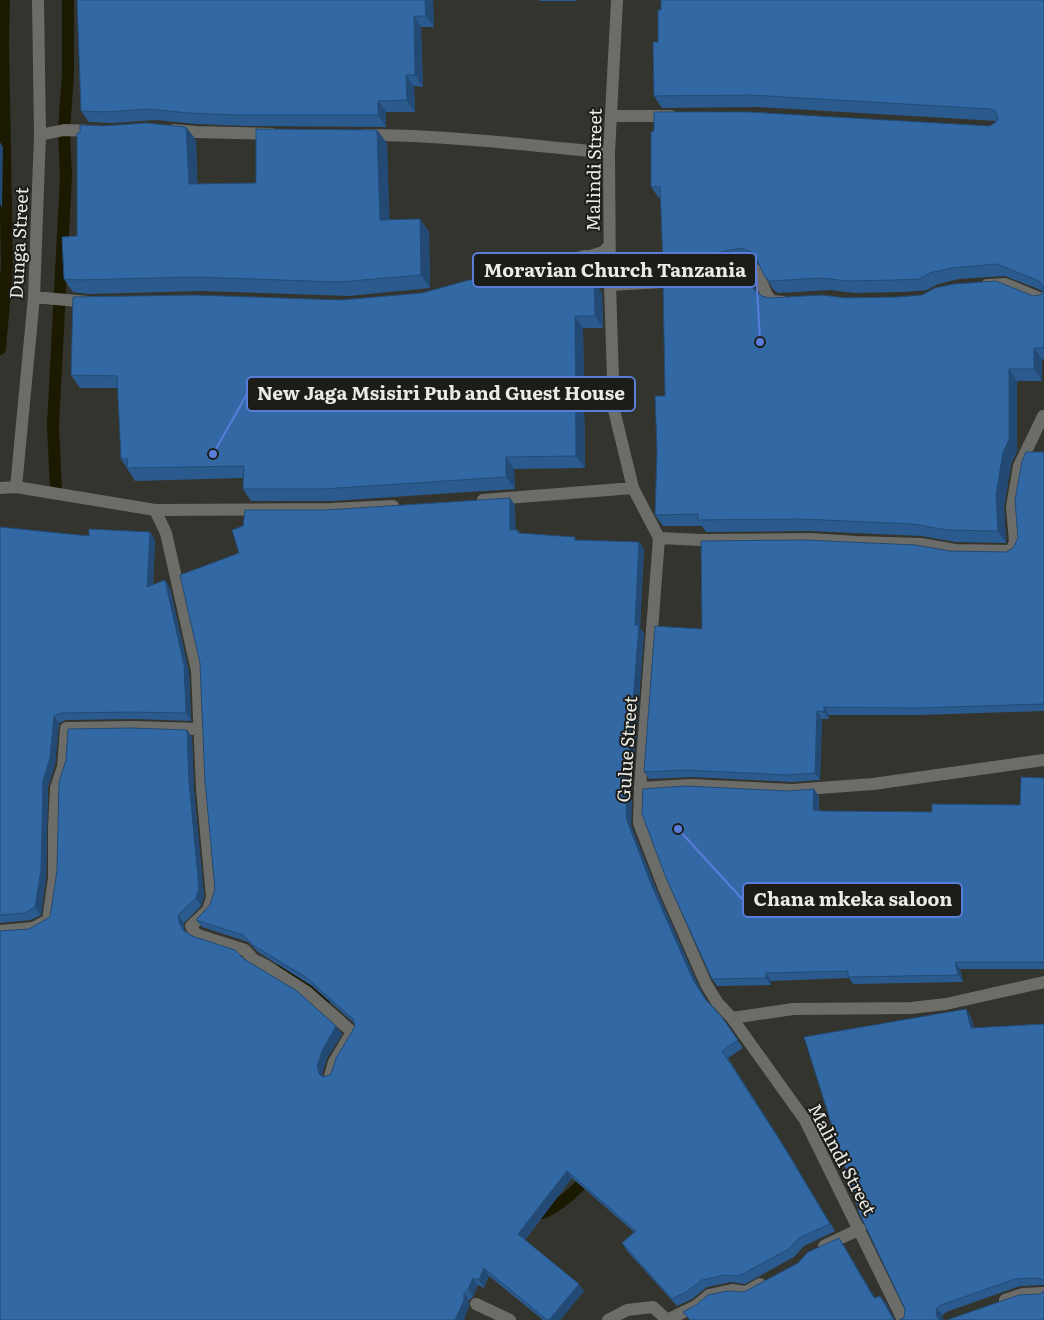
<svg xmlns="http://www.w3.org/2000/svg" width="1044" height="1320" font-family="Literata,serif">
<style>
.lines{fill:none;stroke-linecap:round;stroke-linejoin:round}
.stream{stroke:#1b1900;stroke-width:12}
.minor{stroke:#6c6c69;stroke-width:12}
.wall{fill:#2b5a8e}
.shaded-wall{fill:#234a74}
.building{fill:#3269a5;stroke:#234a74}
.labels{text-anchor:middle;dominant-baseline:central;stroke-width:4;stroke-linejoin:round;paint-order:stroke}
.street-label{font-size:18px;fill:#eaeae6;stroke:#1c1c19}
.leader{fill:none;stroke:#5a7ddc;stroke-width:2}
.callout-dot{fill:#5a7ddc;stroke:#1c1c19;stroke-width:2}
.callout{fill:#1c1c19;stroke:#5a7ddc;stroke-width:2}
.callout-label{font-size:19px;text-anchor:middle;font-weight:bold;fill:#eaeae6}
</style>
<rect width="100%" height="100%" fill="#34342e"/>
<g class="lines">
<!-- stream -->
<path class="stream" d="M0,349L7,266L3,42L4,0
M56,491L53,425L66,176L64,130L68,74V0
M282,970L314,987L327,997
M532,1205L542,1213C562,1205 577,1189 592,1173"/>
<!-- minor -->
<path class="minor" d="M617,0L609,153L610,285L614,410L633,488L659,538L640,788L639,823L664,888L706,984L717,1002L732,1018L805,1120L903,1320
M611,116H671
M174,130L196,132L272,134
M40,135L64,130L97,131
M364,135C446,135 528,145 609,153
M729,271L748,267L756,270L767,295L772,301L784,302
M479,284L584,256H590L603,252L609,246
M610,285L680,281
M987,285L1005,284L1044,300
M34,297L88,302
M16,487L34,297L40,135L38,0
M0,488L16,487L155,510L332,509L393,506
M483,500L633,488
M155,510L166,533L197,671L202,789L212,897L208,910L191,926L195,933L201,936L245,950L253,959L265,965L307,992L352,1032L334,1062L330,1076
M659,538L701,540L810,539L856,542L921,544L955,550L1011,551L1015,542L1012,507L1019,466L1043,416
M640,788L691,785L792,790L873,784L1044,760
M0,931L33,928L48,920L54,878V828L56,788L63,767L66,728L135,727L198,729
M732,1018L793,1009L911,1008L946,1004L1044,982
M824,1246L860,1229
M1005,1300L1023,1294L1044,1293
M476,1304L510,1320
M608,1320L627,1310L653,1307L667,1320L696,1306L709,1295L732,1290L746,1292L760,1284"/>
</g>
<!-- wall -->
<path class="wall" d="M77,0H433L434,27H421L423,87L414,86L415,112H386V127L245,126L197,124L156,120L112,123L89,122L81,111Z
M539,0H576V1H540Z
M1044,0V360L1042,359V381H1017V451L1011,464L1004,506L1006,543L956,542L921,536L811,531L706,532L702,526H663L655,515L665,396L750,276L756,291L762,296L769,298L1033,296L1041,295L1043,291L1005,276L959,279L938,284L927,290L904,292L854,293L830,290L778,293L773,289L765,277L758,263L750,259L717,265L705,270L671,273L663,262L661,198H659L651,187L990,126L996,122L997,121L758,107L662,108L654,96L661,10Z
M186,127L196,140L197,184L256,183L387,143L389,220L420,219L429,232L430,288L349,296L203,291L88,294L73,292L64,279L77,236Z
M590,271L598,283L599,289L602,293L603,328H583L585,468L514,469L515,489L332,501H251L243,489V478L135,481L121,459L118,388H80L71,375L341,300L422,293Z
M1044,452V711L920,715H829V719H822L820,780L792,782L691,777L649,779L644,772L702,629L950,551L1006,552L1013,548L1018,538Z
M515,505V530H518L520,533L577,540L639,542L644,549L640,628L644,633L632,788L631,826L657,891L699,987L707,1001L721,1016L743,1048L728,1058L786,1149L835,1231L804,1246L794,1257L745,1284L731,1282L707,1287L692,1299L677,1306L627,1251L622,1243L634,1232L572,1178L525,1240L584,1291L560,1320H543L489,1276L484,1288L478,1285L473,1297L469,1300V1307L29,929L50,917L187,730L192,737L194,790L204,896L201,906L184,923V930L185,931L192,936L244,959L336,1026L342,1034L327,1058L322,1074L323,1076L330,1075L354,1028L355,1025L354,1023L312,986L258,952L248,942L202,927L196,920L210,905L215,889L239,553L327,510Z
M0,527L89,536L150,532L155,540L153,585L165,580L170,588L189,672L191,721L135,719L66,720L59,723L55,765L48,787L46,877L41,915L31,920L0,923Z
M1044,778V969H960L963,982L853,984L849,978L771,981V985L717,986L712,979L819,796V811L932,812L1020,805Z
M966,1009L971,1017L974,1028L1044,1024V1285L1020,1286L946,1312L943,1315L904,1318Z"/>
<!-- shaded-wall -->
<path class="shaded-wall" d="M425,0H433L434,27L426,16Z
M414,16L421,27L423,87L415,75Z
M406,75L414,86L415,112L407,100Z
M378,101L386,112V127L378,115Z
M186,127L196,140L198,198L189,184Z
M377,130L387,143L390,233L380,220Z
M0,142L3,147L2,208L0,204Z
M420,219L429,232L430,288L421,275Z
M742,265L750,276L756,292L748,281Z
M590,271L598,283L599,289L602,293L603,328L595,316Z
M575,316L583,328L585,468L576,456Z
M1034,348L1042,359V381L1034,369Z
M1009,369L1017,381V451L1011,464L1004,506L1006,543L998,531L996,494Z
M506,457L514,469L515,489L506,477Z
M510,498L515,505L516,537L510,530Z
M150,532L155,540L152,594L147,587Z
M639,542L644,549L640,628L644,633L632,788L631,826L657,891L699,987L710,1006L693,980L651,884L626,818L627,780Z
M165,580L170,588L189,672L191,721L186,713Z
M824,707L829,715V719L824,712Z
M817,711L822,719L820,780L815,773Z
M54,716L59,723L55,765L48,787L46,877L41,915L35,907L43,780Z
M187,730L192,737L194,790L204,896L201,906L196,898L189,782Z
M814,789L819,796L818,817L813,810Z
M178,915L184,923V930L188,937L179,922Z
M955,962L960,969L963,982L958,975Z
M766,973L771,981V985L766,978Z
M966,1009L971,1017L976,1035L971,1028Z
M336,1026L342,1034L327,1058L322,1074L324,1081L319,1074L317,1066L322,1051Z
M728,1058L786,1149L835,1231L830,1224Z
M567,1171L572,1178L523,1242L518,1234Z
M839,1238L844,1245L880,1306L874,1298Z
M484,1268L489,1276L484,1288L479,1280Z
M473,1278L478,1285L473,1297L468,1289Z
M579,1284L584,1291L560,1320H549Z
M464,1293L469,1300V1307L464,1320H455Z
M880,1296L886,1303L895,1320H894Z
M937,1308L943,1315L942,1320H940L936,1315Z"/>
<!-- building -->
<path class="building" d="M77,0H425L426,16H414L415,75H406L407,100L378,101V115H237L189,113L148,109L104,112L81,111Z
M661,0H1044V288L1039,281L997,264L951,268L930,273L919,279L896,280L846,281L822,278L770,281L765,277L754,253L742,248L709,254L697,259L663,262L660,187H651V132L654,131V112H749L990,126L996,122L998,117L995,111L990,109L750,95L654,96L653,42H658V10H661Z
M146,123L186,127L189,184L256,183V129L377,130L380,220L420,219L421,275L339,282L194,277L79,280L64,279L62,237L77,236V133H80V125L103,126Z
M739,264L742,265L748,281L755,291L762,296L769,298L822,295L846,298L897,297L922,295L935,288L954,284L996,281L1033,296L1041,295L1044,288V348H1034V369H1009V439L1003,453L996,494L998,531L948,530L913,524L802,519L698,520V514L655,515L657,450L655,396H665L663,278L700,275L713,269Z
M590,271L591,280H594L595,316H575L576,456L506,457V477L323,489H243L244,466L127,468L128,459H121L117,376L71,375L73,297L194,295L341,300L422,293L469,280L531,278V272Z
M1026,452H1044V704L915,708L824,707V712L817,711L815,773L787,775L686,770L644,772L655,626L702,629L701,541L805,540L915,545L950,551L1006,552L1013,548L1018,538L1015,500L1022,461Z
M510,498V530H518V533L575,537V540L639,542L635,625H639L627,780L626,818L651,884L693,980L705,999L721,1016L738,1040L722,1051L781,1142L830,1224L799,1238L789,1249L739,1276L725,1275L702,1280L686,1292L672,1299L622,1243L636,1231L567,1171L518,1234L579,1284L549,1320H547L484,1268L479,1280L473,1278L468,1289L464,1293V1300L455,1320H0V931L29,929L50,917L57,871L59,782L66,760L68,729L130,728L187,730L189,782L199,889L196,898L178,915L179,922L183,930L192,936L235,950L244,959L297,991L336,1026L322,1051L317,1066L319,1074L323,1077L330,1075L332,1071L336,1058L354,1028L355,1025L353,1019L307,978L253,945L243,935L196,920L210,905L215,889L205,781L200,663L180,575L239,553L232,530L243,526L245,510H327Z
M0,527L89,536V529L150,532L147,587L165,580L184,665L186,713L130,712L61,713L54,716L50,758L43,780L41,870L35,907L25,913L0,915Z
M1021,777L1044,778V962H955L958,975L848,977V971L766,973V978L712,979L666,878L642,814L643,789L686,786L787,791L814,789L813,810L821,811L932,812V804L1020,805Z
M966,1009L971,1028L1044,1024V1281L1039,1278L1015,1279L941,1305L937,1308L936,1315L939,1319L944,1320H899L904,1318L905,1309L860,1215L804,1037Z
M839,1238L874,1298L880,1296L894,1320H895H690L683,1312L696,1305L708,1295L727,1291L744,1292L798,1263L808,1252Z
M1044,1291V1320H947L1019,1295L1040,1294Z"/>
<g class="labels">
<!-- street labels -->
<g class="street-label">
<text transform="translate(593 170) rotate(-89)">Malindi Street</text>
<text transform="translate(18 243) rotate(-87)">Dunga Street</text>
<text transform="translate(626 749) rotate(-86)">Gulue Street</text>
<text transform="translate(843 1159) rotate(62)">Malindi Street</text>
</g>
</g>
<!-- callouts -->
<path class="leader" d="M760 342L756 270M213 454L247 394M678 829L743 900"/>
<g class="callout-dot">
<circle cx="760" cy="342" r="5"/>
<circle cx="213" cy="454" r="5"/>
<circle cx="678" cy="829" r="5"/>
</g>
<g class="callout">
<rect x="473" y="253" width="283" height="34" rx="5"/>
<rect x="247" y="377" width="388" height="34" rx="5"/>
<rect x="743" y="883" width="219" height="34" rx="5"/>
</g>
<g class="callout-label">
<text x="615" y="277">Moravian Church Tanzania</text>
<text x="441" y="400">New Jaga Msisiri Pub and Guest House</text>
<text x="853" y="906">Chana mkeka saloon</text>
</g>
</svg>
